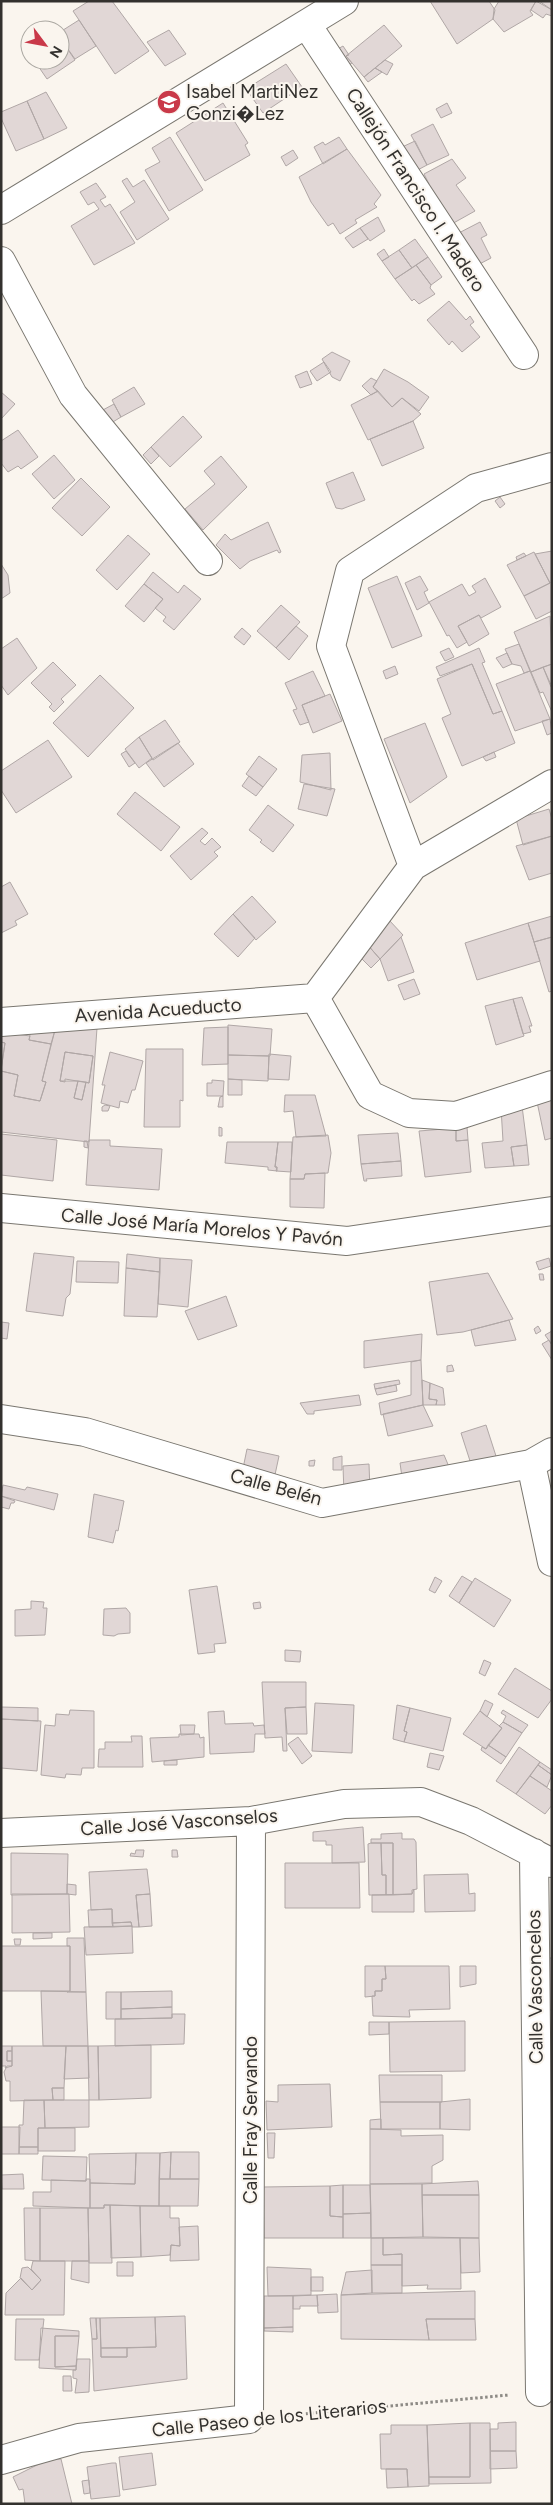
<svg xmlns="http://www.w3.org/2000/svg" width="553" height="2505" font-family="Figtree,sans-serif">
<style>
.building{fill:#e1d7d6;stroke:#b0a7a6;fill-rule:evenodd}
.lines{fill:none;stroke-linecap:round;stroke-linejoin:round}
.minor-casing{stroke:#7a7770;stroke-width:30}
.path{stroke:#8d8a85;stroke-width:3;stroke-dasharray:2.5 2.5;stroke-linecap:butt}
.minor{stroke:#fff;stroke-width:28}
.labels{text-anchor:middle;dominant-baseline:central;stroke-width:4;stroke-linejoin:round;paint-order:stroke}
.poi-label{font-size:19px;fill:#33312e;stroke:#faf5ee;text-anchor:start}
.street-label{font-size:19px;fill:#33312e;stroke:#faf5ee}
</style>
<rect width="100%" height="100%" fill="#faf5ee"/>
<!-- building -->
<path class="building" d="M89,1H112L149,51L115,74L73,11Z
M430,1H489L495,10L493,19L457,44Z
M499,1H536L530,11L533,15L504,32L493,19L494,9Z
M536,1L552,10V16L546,14L543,18L531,10Z
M539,1H552V10Z
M79,20L96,46L75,59L60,38V32Z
M384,25L402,46L364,77L346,56Z
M169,30L186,54L165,66L147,42Z
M60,38L75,60L47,79L34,60H60Z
M343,46L349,55L346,56L352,63L341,69L331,53Z
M385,60L393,64L387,75L375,68Z
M286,64L302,87L263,113L246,89Z
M375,68L382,72L368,82L364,77Z
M46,92L67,128L44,139L27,101Z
M27,101L44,139L16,151L1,118V112Z
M223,103L248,143L245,145L250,155L205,181L176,133Z
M447,103L452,113L441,118L436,109Z
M433,124L449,155L427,165L411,135Z
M170,137L203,190L169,211L145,170L160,162L152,148Z
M339,137L347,149L323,164L314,147L323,142L325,145Z
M415,141L427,165L412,173L400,148Z
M347,149L381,195L374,204L377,207L355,220L357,223L340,234L333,223L328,226L311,202L299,177Z
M293,150L298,158L286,166L281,157Z
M452,159L466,178L456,185L475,211L441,230L417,193L429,184L424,174Z
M127,178L133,187L144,180L169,219L137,240L120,212L135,202L122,181Z
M96,183L106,197L100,200L105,207L110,204L135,243L94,265L71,226L99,209L94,202L88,205L80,192Z
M378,217L385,231L370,241L360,228Z
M480,222L487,235L481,238L491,258L468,270L453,236Z
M360,228L368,239L353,248L345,238Z
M415,239L428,257L412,268L399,250Z
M384,249L389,257L382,261L377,254Z
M399,250L412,268L395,279L382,261Z
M428,257L442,277L431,285L416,265Z
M416,265L431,285L430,288L435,294L419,304L414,299L412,301L395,279Z
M449,301L466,320L470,316L474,322L470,325L480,337L462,352L452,341L449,345L427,320Z
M332,352L350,361L340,381L332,377L322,359Z
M324,362L331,372L317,381L310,371Z
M384,369L408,382L429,397L419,411L402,398L392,407L373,387Z
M307,371L312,384L300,388L295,376Z
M371,378L377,381L373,387L378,391L371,395L362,386Z
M134,387L145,404L121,417L112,400Z
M378,391L392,407L402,398L421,414L413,421L368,440L351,405Z
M1,392L15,404L1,419Z
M114,404L121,417L108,425L101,411Z
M183,416L202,437L170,467L151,447Z
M413,421L424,448L382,466L370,439Z
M18,430L38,457L21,469L18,466L8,472L1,463V441Z
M151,447L159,456L151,464L143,455Z
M54,455L75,480L54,499L32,474Z
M221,456L247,487L203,530L185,509L215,484L204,471Z
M353,472L365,500L342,509L336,508L326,483Z
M81,478L110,507L82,536L52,508Z
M500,497L505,504L500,508L495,501Z
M268,522L281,552L279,553L277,550L250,561L240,569L216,545L225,534L231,540Z
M128,535L150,554L117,590L96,570Z
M552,551V611L536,619L524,596L550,583L535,554Z
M534,552L550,583L524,596L507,565Z
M524,553L526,556L517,560L516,557Z
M1,564L8,575L10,593L1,599Z
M153,572L178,593L184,585L201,599L174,630L163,621L166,617L155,608L163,599L144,584Z
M397,576L422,636L392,648L368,588Z
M420,576L428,590L424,592L429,603L417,610L405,583Z
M485,578L501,607L481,618L479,615L458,626L467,642L457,648L449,635L447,636L429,602L462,584L469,596L476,592L472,586Z
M144,584L163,599L144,622L125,606Z
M281,605L300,622L276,648L257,631Z
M479,615L489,634L469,646L458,626Z
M550,616L552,664L531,672L514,632Z
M296,626L308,636L289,660L276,648Z
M242,628L251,636L244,645L234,637Z
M17,638L37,668L8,695L1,685V649Z
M519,644L530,671L524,673L521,666L512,664L505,649Z
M449,648L454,657L445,661L440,652Z
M479,648L485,662L482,663L502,711L493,714L472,664L440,676L436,667Z
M507,653L512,664L503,668L496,658Z
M53,662L76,685L61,699L64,702L54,712L49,707L52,704L31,683Z
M472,664L493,714L502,711L515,743L462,766L442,718L451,714L437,679Z
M552,664V687H551L543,667Z
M395,666L398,674L386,679L383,671Z
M543,667L552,687V712L543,692L540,693L531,672Z
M313,671L325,696L302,705L309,722L300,725L293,710L297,709L285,683Z
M530,671L550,719L515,731L496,684Z
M100,675L134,708L88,757L53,723Z
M330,694L342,721L313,733L302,705Z
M550,719L552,733L547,735L542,721Z
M165,720L180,742L153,760L139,737Z
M425,723L447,777L410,803L384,739Z
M139,737L152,758L139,768L125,749Z
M48,740L72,777L16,813L1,790V771Z
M178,743L194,764L164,787L146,763Z
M126,751L135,763L129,767L121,754Z
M494,752L496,757L486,761L483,757Z
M330,753L331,790L300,782L302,755Z
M259,756L277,769L263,787L246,774Z
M249,776L263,787L256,796L242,786Z
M304,784L335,789L327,816L298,809Z
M135,792L180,827L161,851L117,814Z
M268,805L294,825L273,852L260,842L262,840L249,830Z
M549,809L552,819V836L523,845L516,819Z
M202,828L208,833L200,841L205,845L212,838L221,847L214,852L218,856L191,880L170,856Z
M552,836V873L529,880L516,846Z
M10,882L28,914L15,921L17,925L1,933V887Z
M252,896L276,922L256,940L233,914Z
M233,914L255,938L238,957L214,934Z
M552,916V937L534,942L528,923Z
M389,920L403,935L380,959L366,943Z
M528,923L540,961L477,980L465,943Z
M401,937L414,972L388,981L380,959Z
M552,937V991L549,992L534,942Z
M366,943L380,959L371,968L356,953Z
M414,979L420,994L404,1000L398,985Z
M522,997L532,1026H529L531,1032L523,1034L513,999Z
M513,999L524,1036L496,1045L485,1006Z
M228,1025L272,1029L270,1056L228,1055Z
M228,1027V1064L202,1065L204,1028Z
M97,1028L89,1142L1,1132V1071L18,1075L14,1096L40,1101L46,1082L42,1081L55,1030ZM65,1052L93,1056L89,1083L86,1082L82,1100L74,1098L78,1081H60Z
M31,1029L55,1030L51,1044L29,1040Z
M1,1032L30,1036L29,1040L51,1044L42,1081L46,1082L40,1101L14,1096L18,1075L1,1071L5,1043L1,1042Z
M1,1042L5,1043L1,1069Z
M146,1049H183V1101L180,1100V1127H144Z
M65,1052L93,1056L89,1083L65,1079V1082L60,1081Z
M110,1052L143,1061L135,1090H132L128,1103L120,1101L119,1108L101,1103L105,1085H102Z
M269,1054L291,1056L289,1080L268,1079Z
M228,1055L269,1056L268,1081L228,1079Z
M228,1079L242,1080V1095H228Z
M212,1080L224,1081L223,1096H207V1083H212Z
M78,1081L86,1082L82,1100L74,1098Z
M552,1094V1138L545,1140L536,1097Z
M285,1095H315L326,1136L296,1137L293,1111L284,1112Z
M223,1096V1107H218L220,1097Z
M105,1105L110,1106L108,1111H102V1107Z
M522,1106L527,1145L511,1147L514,1166L485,1168L482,1143L503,1141L501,1108Z
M219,1127L222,1128V1136H219Z
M467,1127L468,1140L456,1141V1128Z
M456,1128V1141L468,1140L471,1172L425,1177L419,1131Z
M398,1133L401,1161L361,1164L358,1135Z
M1,1134L57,1140L53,1181L1,1175Z
M328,1135L331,1153L328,1173L305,1174L304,1179H290L293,1137Z
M89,1140H110V1146L162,1149L159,1190L86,1185Z
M84,1141H87L88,1148L84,1147Z
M227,1142H278L275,1167H277V1171L268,1170V1167L225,1163Z
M278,1142H292L291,1172L276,1171L277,1167H275Z
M527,1145L529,1165L514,1166L511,1147Z
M401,1161L402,1176L366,1179L367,1181H364L361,1164Z
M325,1173L324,1208L290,1207V1179H304L305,1174Z
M34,1253L74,1257L70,1294L66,1298L63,1316L26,1311Z
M127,1254L160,1258V1272L126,1268Z
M160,1258L192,1260L188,1307L158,1304Z
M549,1258L551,1266L539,1270L536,1262Z
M77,1261L119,1262L118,1283L76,1282Z
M126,1268L160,1272L157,1317L124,1316Z
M488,1273L513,1319L463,1332L437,1335L429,1282Z
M539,1274H543L544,1280H540Z
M226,1296L237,1326L198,1340L185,1311Z
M509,1320L516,1340L475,1346L471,1330Z
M1,1322L9,1323L7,1339L1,1338Z
M538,1326L541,1331L536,1334L534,1329Z
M552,1331V1345L545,1335Z
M422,1334L421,1360L364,1368V1341Z
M549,1340L552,1345V1360L542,1344Z
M421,1360L423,1405L381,1415L379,1403L411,1395V1362Z
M452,1365L454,1371L447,1372V1366Z
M399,1380L400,1384L375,1389L374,1384Z
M422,1380L430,1383L429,1399L437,1400L436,1405H423Z
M430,1383L443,1388L445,1405H436L437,1400L429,1399Z
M396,1385L397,1391L377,1395L375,1389Z
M359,1395L361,1405L314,1411V1414H307L300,1403Z
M423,1405L433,1426L388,1436L383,1414Z
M486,1425L496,1456L471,1464L461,1433Z
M247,1449L279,1456L273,1484L241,1478Z
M444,1455L458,1488L403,1484L400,1463Z
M342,1456V1470H333V1458Z
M315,1460L314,1466H309V1461Z
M369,1464L370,1491L344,1494L343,1466Z
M3,1485L25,1490L27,1487L58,1494L54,1510L1,1496Z
M94,1494L124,1501L118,1531L116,1530L113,1543L88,1537Z
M1,1496L15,1501L14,1503H11L9,1509L1,1507Z
M462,1576L472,1582L459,1603L449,1596Z
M435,1577L442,1581L435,1593L429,1590Z
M475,1578L511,1600L494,1627L459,1603Z
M217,1586L226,1643L214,1644L215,1652L198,1654L189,1590Z
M31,1601L44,1602L43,1608H47L45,1635L15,1636V1610L31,1609Z
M260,1602L261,1608L254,1609L253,1603Z
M126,1608L130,1613V1633L118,1634L114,1636L103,1635L104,1609Z
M285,1650L301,1651L300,1662L285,1661Z
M484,1660L491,1663L485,1676L479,1673Z
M515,1668L552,1691V1699L538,1718L498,1694Z
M262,1682H306V1707L285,1708L287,1751H283L282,1737L265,1738Z
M485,1700L493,1704L487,1717L480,1711Z
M315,1703L354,1705L352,1753L312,1751Z
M397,1705L410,1708L404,1731L407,1732L404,1742L393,1739Z
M1,1707L38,1708V1721L1,1719Z
M306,1707L307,1734H287L285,1708Z
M410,1708L451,1718L443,1751L404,1742L407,1732L404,1731Z
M70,1710L94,1711V1768H82L81,1775L66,1774L65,1778L41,1775L45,1725L55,1726L56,1714L69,1715Z
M503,1710L528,1725L522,1733L503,1722L506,1716L501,1713Z
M224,1711L225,1724L253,1723L254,1726L264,1725L265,1734H255L254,1752L210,1754L208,1712Z
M480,1711L502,1728L486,1749L463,1734Z
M1,1719L41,1721L37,1771L1,1768Z
M503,1722L522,1733L506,1757L488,1745L502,1728L499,1726Z
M180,1725H195L194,1734L181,1735Z
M179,1734H199L200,1738L204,1737V1757L152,1762L150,1738L179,1737Z
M131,1736H142L143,1767H98L99,1749H105V1742H132Z
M298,1737L312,1756L302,1764L288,1744Z
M488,1745L506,1757L501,1764L481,1750L482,1747L486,1749Z
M519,1747L540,1762L516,1794L496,1781Z
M430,1753L444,1756L439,1770L427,1767Z
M177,1760V1765H164V1761Z
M540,1762L552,1770V1775L538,1765Z
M538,1765L552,1775L547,1787L530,1776Z
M530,1776L552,1791V1805L545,1814L516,1794Z
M363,1827L365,1862L332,1863V1845H326V1841H313V1832Z
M402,1833V1839H414L416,1842L417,1889L412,1890V1894L393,1895V1843H371V1839H381V1834Z
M371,1843H381L382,1875H386V1895H369L368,1844Z
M381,1843H393V1895H386V1875H382Z
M136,1850H144L143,1857L130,1856L131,1853L135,1854Z
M172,1850H177L178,1857H172Z
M11,1853L68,1854L67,1894L11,1895Z
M285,1863H359L360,1908H285Z
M147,1869L150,1894L136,1895L139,1927H132L131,1922L112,1923V1909L91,1910L89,1872Z
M468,1874L469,1894L475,1893V1911L425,1912L424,1875Z
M67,1884L76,1885V1895L67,1894Z
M414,1889V1912H372V1895L412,1894Z
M12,1894H69L70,1932L12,1933Z
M150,1894L152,1926L139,1927L136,1895Z
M112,1909L113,1927H89L88,1910Z
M131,1922L132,1926L113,1927L112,1923Z
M132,1926L133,1953L86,1955L84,1927Z
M33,1933H52V1938L33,1939Z
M67,1938H84L86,1992H67L70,1991V1946H67Z
M14,1939H21L20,1945H15Z
M1,1946H70V1991H1Z
M546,1958H552V2010H545Z
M365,1966H385L386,1979H382V1991H375V1996L365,1997Z
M385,1966H449L450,2009L409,2010L410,2017L373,2016L372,1996H375V1991H382V1979H386Z
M460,1966H476V1984L460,1987Z
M41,1991L86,1992L88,2046H43Z
M172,1991V2007L121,2009V1992Z
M106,1992H121V2019H106Z
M172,2007V2018L121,2019V2009Z
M172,2014H185L184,2044L115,2046V2019L172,2018Z
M465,2021V2071L390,2072L389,2022Z
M369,2022H389V2034L369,2035Z
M552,2029V2061L547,2046Z
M151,2045V2098L99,2100L98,2046Z
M1,2046H12V2051H7V2061H12V2066L5,2068L6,2066H1Z
M12,2046H66L64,2088H52L53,2100L10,2101V2081H6L4,2072L7,2066H12Z
M66,2046H88L89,2078L64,2079Z
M88,2046H98L99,2100H89Z
M7,2051H12V2061H7Z
M379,2075H442V2102H380Z
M330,2084L332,2127L267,2130L266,2101L278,2102V2085Z
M52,2088H64V2100H53Z
M470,2099V2130L440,2129V2102Z
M24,2100H44L45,2128H38V2147H19V2125H23Z
M44,2100H89V2127L45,2128Z
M380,2102H440V2129H381Z
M381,2119V2129H370V2120Z
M1,2127H20L19,2154H1Z
M38,2128H75V2151H38Z
M370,2129L401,2130V2136L443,2135V2160L432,2166V2183L370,2184Z
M267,2133H275L274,2158H268Z
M19,2147H38V2154H19Z
M171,2152L170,2179H159L160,2153Z
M171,2152H199V2179H170Z
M136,2153L135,2184L90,2183L89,2154Z
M136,2153H160L159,2206L104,2205V2208H90V2183L135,2184Z
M43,2156L87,2157L86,2181L42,2180Z
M23,2174L24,2189H2L1,2175Z
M86,2179H90V2208L33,2206V2192H51V2180L86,2181Z
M159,2179H199L198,2206H159Z
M478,2181L479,2195H422V2184Z
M370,2184H422L423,2237L371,2238Z
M343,2185V2217L330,2216V2186Z
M343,2185H370L371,2213L343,2214Z
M330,2186V2216L343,2217V2238H264L263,2187Z
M422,2195H479V2238L423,2237Z
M104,2205H110L112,2263H89L88,2208H104Z
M110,2205L140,2206L141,2257L111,2258Z
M140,2206H170V2218H179L180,2246L171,2245L170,2255L141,2257Z
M24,2208H40V2261L25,2260Z
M40,2208H88L89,2261H40Z
M371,2213V2238H343V2214Z
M198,2226L199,2260L170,2261L171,2245L180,2246L179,2227Z
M371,2238H383V2255L402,2254V2265H371Z
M383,2238H460L461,2289H427L428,2285L402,2286V2254L383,2255Z
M460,2238H479L480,2272L461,2273Z
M33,2261H65L64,2315H5L6,2293L21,2278L32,2290L41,2280L31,2269Z
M72,2261H89V2283L71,2279Z
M117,2262H133V2276H117Z
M371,2265H402V2293H372Z
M28,2267L41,2280L32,2290L20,2278L22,2268Z
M267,2267L311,2269V2295L268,2296Z
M372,2270V2293L341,2295L346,2272Z
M311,2277H323V2291H311Z
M475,2291V2319H426L429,2340L341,2339V2295Z
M337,2294L338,2312L318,2313L317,2295Z
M317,2295L318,2306H300V2309H293V2296Z
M264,2296H293V2327L264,2328Z
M185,2316L187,2379L94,2391L92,2339H97L96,2318H100L101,2357H127V2348L156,2347L155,2317Z
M155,2317L156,2347L101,2348L100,2318Z
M90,2318H96L97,2339H92Z
M16,2319H44L39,2360H15Z
M426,2319H475L476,2340H429Z
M293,2327V2332L264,2331V2328Z
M41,2328L79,2331V2336H55V2367L76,2366V2370L39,2368Z
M55,2336H79L76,2366L55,2367Z
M101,2348H127V2357H101Z
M77,2359H90L89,2392L75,2393L77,2379L73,2378V2370H76Z
M63,2376H71L72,2391H63Z
M516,2422V2451H490V2429H498V2423Z
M470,2423V2477H429L427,2425Z
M470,2423H490L491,2483L429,2484V2477H470Z
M391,2425H427L429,2486L408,2487L407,2469H381L380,2434H391Z
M490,2451H516L517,2468L490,2469Z
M152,2453L156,2485L123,2490L119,2457Z
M49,2459H61L72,2504H25L23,2489L19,2490L13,2477Z
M112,2463H116L120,2496L91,2499L87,2467Z
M386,2469H407L408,2487L387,2488Z
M89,2480L90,2493L84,2494L82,2481Z"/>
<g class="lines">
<!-- minor casing -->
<g class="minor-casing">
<path id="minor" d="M307,25L524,355
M1,210L344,1
M1,261L73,395L208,561
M413,866L331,646L350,571L476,488L552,467
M315,998L413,866L552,784
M315,998L370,1095L409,1113L456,1116L552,1085
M1,1022L315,998
M1,1208L347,1241L552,1211
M1,1419L85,1432L322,1503L531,1464L552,1452
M531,1464L552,1562
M1,1833L251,1821L344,1804L421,1802L471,1821L552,1863
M534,1853L540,2392
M1,2460L79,2438L249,2419L251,1821"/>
</g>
<!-- path -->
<path class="path" d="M281,2416L509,2395"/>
<!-- minor -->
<use href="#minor" class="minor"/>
</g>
<!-- icons -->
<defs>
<g id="school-disc" transform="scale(1.25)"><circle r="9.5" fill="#c93949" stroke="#faf5ee"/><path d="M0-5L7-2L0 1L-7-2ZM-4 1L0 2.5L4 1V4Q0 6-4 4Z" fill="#fff"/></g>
</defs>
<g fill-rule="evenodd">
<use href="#school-disc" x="169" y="102"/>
</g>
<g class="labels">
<!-- poi labels -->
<g class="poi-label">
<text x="186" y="91">Isabel MartiNez<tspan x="186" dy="22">Gonzi�Lez</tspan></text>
</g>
<!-- street labels -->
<g class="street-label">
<text transform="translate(416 190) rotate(57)">Callejón Francisco I. Madero</text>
<text transform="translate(158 1010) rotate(-4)">Avenida Acueducto</text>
<text transform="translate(202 1227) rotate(5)">Calle José María Morelos Y Pavón</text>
<text transform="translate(276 1487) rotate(15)">Calle Belén</text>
<text transform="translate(179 1822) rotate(-4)">Calle José Vasconselos</text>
<text transform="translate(535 1987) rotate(-91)">Calle Vasconcelos</text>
<text transform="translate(250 2120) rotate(-90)">Calle Fray Servando</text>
<text transform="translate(269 2418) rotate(-6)">Calle Paseo de los Literarios</text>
</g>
</g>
<!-- border -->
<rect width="553" height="2505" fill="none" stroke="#33312e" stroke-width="5"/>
<!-- north arrow -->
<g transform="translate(45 45) rotate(122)"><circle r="24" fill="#faf5ee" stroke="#aaa7a1"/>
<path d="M0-4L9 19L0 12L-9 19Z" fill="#c93949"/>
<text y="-8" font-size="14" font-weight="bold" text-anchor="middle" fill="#33312e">N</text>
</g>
</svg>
